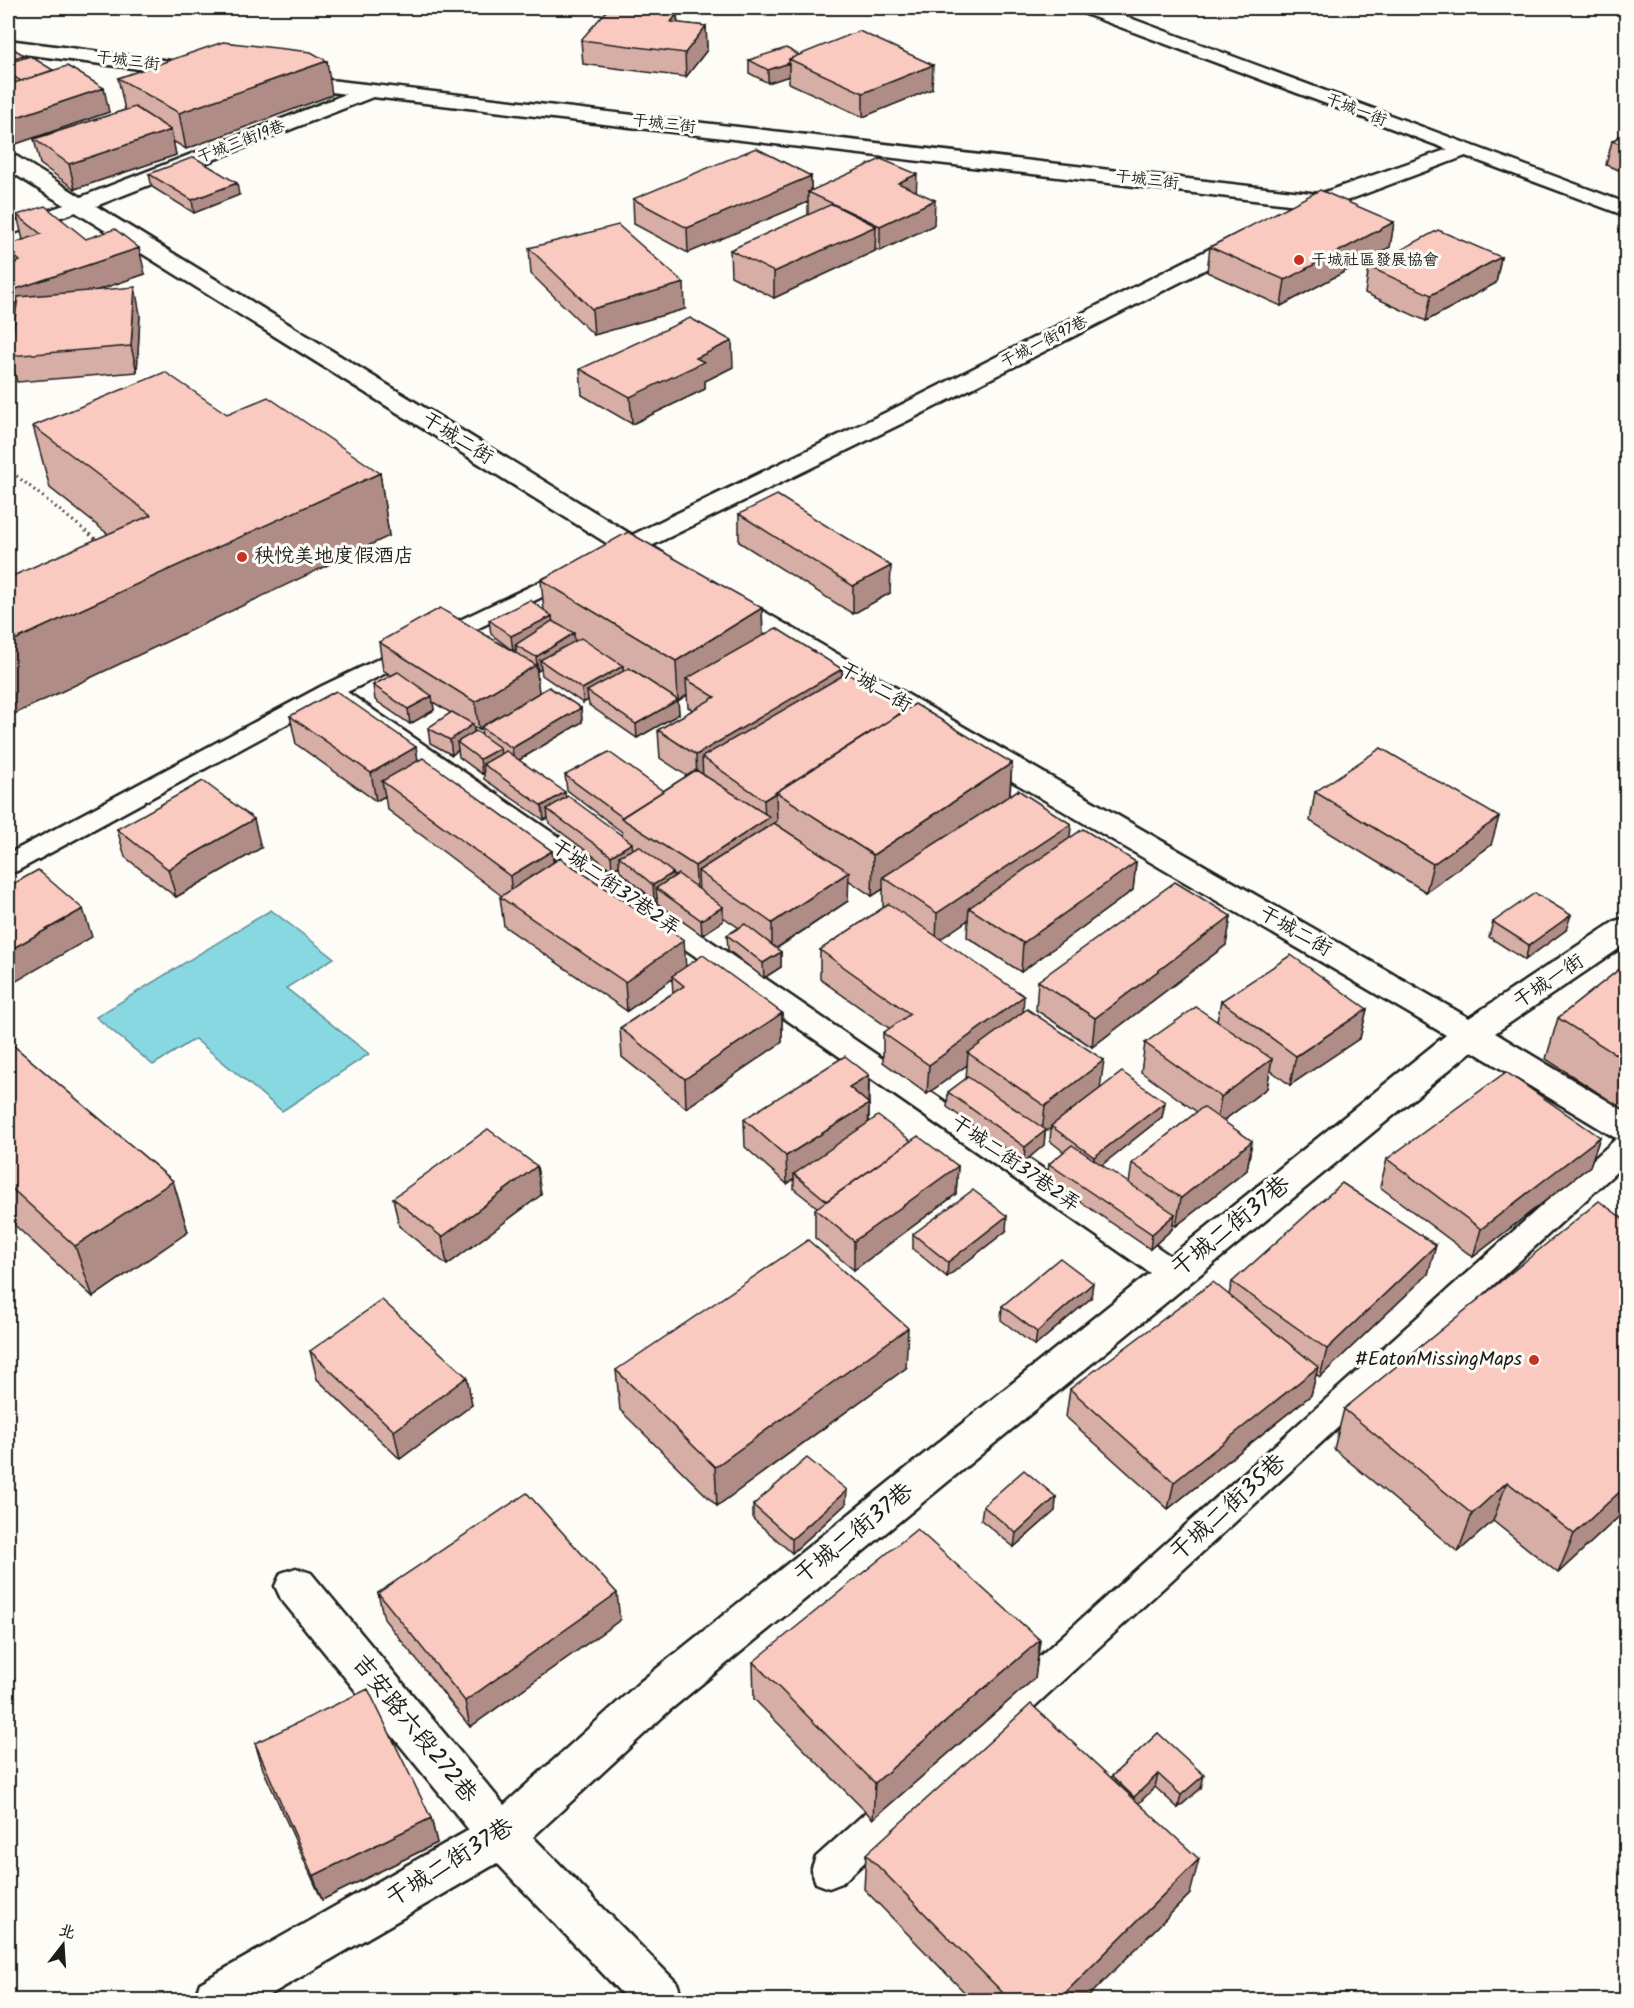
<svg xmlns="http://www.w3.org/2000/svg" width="1634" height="2008" font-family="Kalam,'LXGW WenKai TC',sans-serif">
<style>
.water{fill:#88d8e2;stroke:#5d8d93;stroke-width:1.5}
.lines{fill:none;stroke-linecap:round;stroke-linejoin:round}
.service-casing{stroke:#1c1c1c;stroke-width:5}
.minor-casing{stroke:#1c1c1c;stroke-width:5}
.tertiary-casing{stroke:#1c1c1c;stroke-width:5}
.path{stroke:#1c1c1c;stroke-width:3;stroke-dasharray:1.5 4;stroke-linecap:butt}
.service{fill:#fdfcf7;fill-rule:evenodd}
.minor{fill:#fdfcf7;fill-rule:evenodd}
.tertiary{fill:#fdfcf7;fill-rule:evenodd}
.wall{fill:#d7aea5;stroke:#1c1c1c;stroke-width:1.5;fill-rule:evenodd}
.shaded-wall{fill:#af8d86;stroke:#1c1c1c;stroke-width:1.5}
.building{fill:#facac0;stroke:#1c1c1c;stroke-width:1.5}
.poi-dot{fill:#c8321e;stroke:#fdfcf7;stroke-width:2}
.labels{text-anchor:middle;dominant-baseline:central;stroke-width:6;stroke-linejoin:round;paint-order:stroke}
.far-street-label{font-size:16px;fill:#1c1c1c;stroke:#fdfcf7}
.far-poi-label{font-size:16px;fill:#1c1c1c;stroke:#fdfcf7;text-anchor:start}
.street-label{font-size:20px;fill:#1c1c1c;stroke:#fdfcf7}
.poi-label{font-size:20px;fill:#1c1c1c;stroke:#fdfcf7;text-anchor:start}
.near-street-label{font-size:24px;fill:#1c1c1c;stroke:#fdfcf7}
</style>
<rect width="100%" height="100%" fill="#fdfcf7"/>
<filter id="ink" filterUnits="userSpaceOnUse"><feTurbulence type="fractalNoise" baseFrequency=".0167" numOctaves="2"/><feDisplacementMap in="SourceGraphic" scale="12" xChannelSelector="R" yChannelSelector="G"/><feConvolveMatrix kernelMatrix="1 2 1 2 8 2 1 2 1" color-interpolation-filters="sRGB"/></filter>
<g filter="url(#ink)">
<!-- water -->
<path class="water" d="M271,910L334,958L286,988L369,1054L282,1111L195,1039L153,1065L96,1017Z"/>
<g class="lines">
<!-- service casing -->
<g class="service-casing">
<path id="service" d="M79,200L85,201L88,205L85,209L8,235V224Z
M575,565L583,567L586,572L583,577L347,692L1185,1266L1189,1274L1185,1282L1174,1286L1163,1282L329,701L17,871L8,873V854L322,686Z
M1626,1136V1163L842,1883L829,1888L816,1883L811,1870L816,1857L1616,1139Z"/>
</g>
<!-- minor casing -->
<g class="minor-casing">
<path id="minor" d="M8,40L202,65L209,67L212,71L209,75L202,77L8,52Z
M286,75L1319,194L1457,146L1464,144L1471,146L1475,150L1471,154L1303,217L1295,215L1292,210L1297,205L373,97L96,206L632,535L893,409L1241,233L1249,231L1257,233L1260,238L1257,243L911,419L651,546L664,554L668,560L664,566C646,570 637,557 621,552L8,170V155L16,156L81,197L346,94L279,85L276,81L279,77Z
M725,593L735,595L1469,1018L1615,921L1626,918V944L1495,1033L1626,1112V1141L1614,1137L1472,1051L670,1710L533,1837L677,1983L683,2000H628L497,1863L261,2000H194L200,1983L469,1830L281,1599L275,1586L281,1573L296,1568L311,1573L504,1805L640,1682L1446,1035L715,607L711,601L715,595Z"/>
</g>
<!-- tertiary casing -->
<g class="tertiary-casing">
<path id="tertiary" d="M1077,8H1103L1626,203V216L1080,12Z"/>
</g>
<!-- path -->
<path class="path" d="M8,469L98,541"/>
<!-- service -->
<use href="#service" class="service"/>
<!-- minor -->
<use href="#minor" class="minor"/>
<!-- tertiary -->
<use href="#tertiary" class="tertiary"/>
</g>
<!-- wall -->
<path class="wall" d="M677,14L678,23L706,26L707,50L686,77L583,64L581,40Z
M8,50L24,58L109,112L13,145L8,141Z
M799,55L932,89L863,117L789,83V76L768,83L749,73V60Z
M118,78L332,95L186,149L173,141L176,155L75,189L40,164L34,139L125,110Z
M1626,132V173L1606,165L1612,141Z
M149,174L239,195L194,213L152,187Z
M811,176V190L916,191L934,225L880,251L875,249V251L774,298L731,276L730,250L808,215V202L688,253L634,224L633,199Z
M17,215L86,239L145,274L95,291L140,314L137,372L17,382L10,356L16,313L8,306V245L23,240Z
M1394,222L1390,247L1281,306L1207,272L1210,247Z
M529,248L685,309L594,335L531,274Z
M1501,257L1496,283L1426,321L1365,293L1369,267Z
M733,367L705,381V389L632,424L582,395L580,369Z
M227,414L380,473L389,536L108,534L50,488L33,426Z
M739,514L890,593L853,614L739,542Z
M541,580L762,608L763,635L842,669V676L905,711L1012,763L1010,795L1071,824L1070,838L1136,862L1133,890L1021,972L967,937L968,920L940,939L1023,1012L1100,1089L1165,1102L1162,1117L1101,1165L1129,1184L1132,1163L1197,1112L1141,1072L1145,1043L1217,1021L1221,1001L1367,1009L1360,1038L1290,1085L1270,1070L1267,1088L1223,1121L1252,1141L1247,1170L1176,1226L1173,1224L1172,1229L1150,1249L1047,1179L1049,1164L1064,1152L1050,1141L1051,1128L1045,1132L1044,1145L1024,1162L947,1107L948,1092L966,1079L967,1065L927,1094L883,1062V1033L890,1029L820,979V950L884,907L883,906V889L872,896L848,880V901L776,949L781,952V967L764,978L728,950L727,935L739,928L723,917V921L702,935L657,903V898L654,900L620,871L619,866L612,870L549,823L548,818L544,820L484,779V773L482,774L459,757L458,750L452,755L430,743L428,728L451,713L433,702L434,710L410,724L375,700L373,685L392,676L383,670L379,642L516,653V649L513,651L491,634L489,620L544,611ZM541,669L542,675L583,703L588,700L589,705L637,738L679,714L678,701L687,695L688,707L693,710L658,730L660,758L687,776L663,791L565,775L567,790L622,832V836L566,798L519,760L582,722L581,708L539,693L536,670L538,671ZM474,727L479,730L481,729L482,735L474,732Z
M290,716L416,747L418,761L552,851L553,862L686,967L782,1013V1042L686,1108L622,1057L620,1028L673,993L672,979L627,1011L504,926L500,897L502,896L387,809L385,796L376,801L296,744Z
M1315,792L1491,845L1426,892L1310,821Z
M117,829L261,848L176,897L125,857Z
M1231,916L1226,945L1092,1047L1036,1010L1038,981Z
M1493,922L1566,930L1525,960L1489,937Z
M1626,964V1111L1546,1059L1558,1018Z
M8,1041L173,1181L188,1232L93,1297L8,1219Z
M869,1075V1122L911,1141L958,1166L956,1194L854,1270L815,1238V1209L818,1208L794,1189V1179L787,1184L745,1147L744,1119Z
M1600,1137L1590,1166L1473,1257L1380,1187L1387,1159Z
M537,1166L541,1195L447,1265L399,1226L393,1198Z
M1006,1231L947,1277L913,1249V1234Z
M1436,1245L1428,1274L1320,1377L1316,1374L1311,1395L1168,1509L1066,1417L1070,1389L1229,1295L1232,1282Z
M1091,1298L1035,1346L1001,1320L1002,1306Z
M310,1351L472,1405L400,1459L317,1379Z
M906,1368L717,1506L620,1410L616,1370Z
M1344,1409L1626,1510L1558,1573L1493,1521L1458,1552L1334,1449Z
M1056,1497L1055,1511L1014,1547L981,1520L983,1506Z
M846,1504L792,1553L753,1519V1505Z
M378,1593L620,1620L470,1727L384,1619Z
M1040,1640L1035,1678L873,1819L754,1699L753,1662Z
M1158,1733L1201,1788L1178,1808L1155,1787L1138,1803L1190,1894L1084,2001H973L864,1889L866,1854L1111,1778L1112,1776Z
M255,1743L431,1818L437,1843L322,1900L263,1769Z"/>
<!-- shaded-wall -->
<path class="shaded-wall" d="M677,14L678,38L671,22Z
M706,26L707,50L686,77L685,53Z
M24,55L27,67L9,74L12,85L8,80V60Z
M327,61L332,95L186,149L179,113Z
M789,63V76L768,83V70Z
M933,65L932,89L863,117V93Z
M104,88L109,112L13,145L8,120Z
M171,130L176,155L75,189L69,164Z
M917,174L916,200L898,183Z
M811,176V193L808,192V202L688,253L687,228Z
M237,183L239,195L194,213L192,200Z
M935,200L934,225L880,251V226Z
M1394,222L1390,247L1281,306L1285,280Z
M876,226L875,251L774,298V272Z
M139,248L145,274L19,317L13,290Z
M1501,257L1496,283L1426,321L1431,295Z
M684,283L685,309L594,335L592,309Z
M135,287L140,314L137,372L131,346Z
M732,341L733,367L705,381V389L632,424L630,397L696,358Z
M380,473L389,536L8,717V643Z
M891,566L890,593L853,614V586Z
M762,608L763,648L686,679L687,695L678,701L679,714L637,738L636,724L678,700L676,661Z
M552,616L554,631L515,645L516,649L513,651L511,636Z
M574,633L575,647L540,660L541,669L538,671L536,657Z
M536,665L539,693L481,727V729L479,730L475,702Z
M623,666L624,681L587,691L588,700L583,703L582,689Z
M842,669V697L702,757L703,780L697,783L696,755Z
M432,696L434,710L410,724L408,709Z
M581,708L582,722L514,763L512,748Z
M473,724L475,738L457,742L458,750L452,755L450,740Z
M416,747L420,775L382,781L385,796L376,801L371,773Z
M500,748L502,763L483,764L484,773L482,774L480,759Z
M1012,763L1009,803L883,877V889L872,896L873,855Z
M565,792L567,807L547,809L548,818L544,820L542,806Z
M776,793L777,821L698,871L699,894L697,895L695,866L765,820L764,800Z
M1499,817L1491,845L1426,892L1433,864Z
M254,819L261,848L176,897L168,869Z
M1071,824L1069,852L969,908L968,920L936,942L937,913Z
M632,843L633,857L619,856V866L612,870L611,856Z
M552,851L555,879L513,904L510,876Z
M1136,862L1133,890L1021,972L1023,943Z
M849,872L848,901L772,951V923Z
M673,873L674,888H656L657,898L654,900L653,885Z
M723,907V921L702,935L701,920Z
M83,909L92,937L8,986V951Z
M1571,915L1566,930L1525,960L1529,945Z
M1231,916L1226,945L1092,1047L1095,1018Z
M684,940L686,969L672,976V979L627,1011L625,982Z
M781,952V967L764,978L763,963Z
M1024,996L1022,1025L968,1053L967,1065L927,1094L929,1065Z
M1367,1009L1360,1038L1290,1085L1296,1056Z
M782,1013V1042L686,1108L685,1079Z
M1272,1059L1267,1088L1216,1126L1221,1097Z
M1104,1060L1100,1089L1051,1126V1128L1045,1132L1044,1145L1024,1162L1025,1147L1042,1133L1045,1106Z
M869,1075L868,1104L849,1087Z
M1165,1102L1162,1117L1093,1172L1094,1157Z
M869,1104L868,1132L794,1174V1179L787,1184L786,1156Z
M1600,1137L1590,1166L1473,1257L1481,1229Z
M1252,1141L1247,1170L1176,1226L1181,1198Z
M537,1166L541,1195L447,1265L442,1237Z
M958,1166L956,1194L854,1270V1241Z
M173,1181L188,1232L93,1297L75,1246Z
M1175,1214L1172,1229L1150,1249L1152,1234Z
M1007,1216L1006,1231L947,1277L948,1262Z
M1436,1245L1428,1274L1320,1377L1327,1349Z
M1093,1283L1091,1298L1035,1346L1037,1332Z
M908,1328L906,1368L717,1506L715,1467Z
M1318,1367L1311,1395L1168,1509L1174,1482Z
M467,1377L472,1405L400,1459L394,1431Z
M1507,1482L1493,1521L1458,1552L1472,1514Z
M1626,1486V1510L1558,1573L1574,1534Z
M847,1490L846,1504L792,1553V1539Z
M1056,1497L1055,1511L1014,1547L1016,1533Z
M617,1593L620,1620L470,1727L465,1701Z
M1040,1640L1035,1678L873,1819L875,1783Z
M1158,1774L1155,1787L1132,1810L1134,1797Z
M1204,1775L1201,1788L1178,1808L1181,1795Z
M431,1818L437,1843L322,1900L313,1876Z
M1199,1859L1190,1894L1084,2001H1057Z"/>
<!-- building -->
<path class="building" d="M609,8H622L677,14L671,22L706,26L685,53L581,40Z
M859,31L933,65L863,93L789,59Z
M223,42L311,52L327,61L179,113L118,78Z
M12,48L24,55L8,60V50Z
M786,48L799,55L789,59V63L768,70L749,60Z
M30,56L53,70L21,81L9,74L14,71L8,73V63Z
M67,66L104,88L8,120V85Z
M8,78L15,82L8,85Z
M135,107L171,130L69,164L34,139Z
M1626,132V146L1612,141Z
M756,148L811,176L687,228L633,199Z
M194,157L237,183L192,200L149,174Z
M881,159L917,174L898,183L935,200L880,226L808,192Z
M1320,190L1394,222L1285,280L1210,247Z
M832,204L876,226L774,272L730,250Z
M45,206L86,239L115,229L139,248L13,290L8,286V266L20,261L8,251V245L41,234L17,215Z
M618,225L684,283L592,309L529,248Z
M1438,230L1501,257L1431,295L1369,267Z
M135,287L131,346L10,356L18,297Z
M690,318L732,341L696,358L704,362L630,397L580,369Z
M165,372L227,414L268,397L380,473L8,643V578L151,515L33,426Z
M777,495L891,566L853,586L739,514Z
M628,532L762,608L676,661L541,580Z
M530,600L552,616L511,636L489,620Z
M440,608L536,665L475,702L379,642Z
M552,621L574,633L536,657L515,645Z
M776,628L842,669L696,755L658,730L715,697L686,679Z
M581,638L623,666L582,689L540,660Z
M629,668L678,700L636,724L587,691Z
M398,672L432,696L408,709L373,685Z
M847,673L905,711L764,800L702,757Z
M549,687L581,708L512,748L481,727Z
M336,691L416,747L371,773L290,716Z
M915,704L1012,763L873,855L776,792Z
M452,712L473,724L450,740L428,728Z
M476,731L500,748L480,759L457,742Z
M1381,748L1499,817L1433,864L1315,792Z
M506,751L565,792L542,806L483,764Z
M609,752L663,791L622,817L565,775Z
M423,758L552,851L510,876L382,781Z
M696,770L770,817L695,866L621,818Z
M203,781L254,819L168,869L117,829Z
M1018,790L1071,824L937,913L883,877Z
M568,796L632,843L611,856L547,809Z
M774,823L849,872L772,923L698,871Z
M1083,829L1136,862L1023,943L969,908Z
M639,846L673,873L653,885L619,856Z
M560,858L684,940L625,982L500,897Z
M38,870L83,909L8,951V887Z
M678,874L723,907L701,920L656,888Z
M1175,882L1231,916L1095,1018L1038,981Z
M1535,893L1571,915L1529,945L1493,922Z
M889,904L1024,996L929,1065L883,1033L910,1014L820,950Z
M745,924L781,952L763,963L727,935Z
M703,955L782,1013L685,1079L620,1028L684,986L672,976Z
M1291,955L1367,1009L1296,1056L1221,1001Z
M1626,964V1061L1558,1018Z
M1196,1007L1272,1059L1221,1097L1145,1043Z
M1027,1009L1104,1060L1045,1106L968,1053Z
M8,1041L173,1181L75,1246L8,1185Z
M845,1056L869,1075L849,1087L869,1104L786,1156L744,1119Z
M1122,1072L1165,1102L1094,1157L1051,1126Z
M1506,1072L1600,1137L1481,1229L1387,1159Z
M968,1077L1046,1130L1025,1147L948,1092Z
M1203,1107L1252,1141L1181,1198L1132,1163Z
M878,1116L911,1141L827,1201L794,1174Z
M488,1129L537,1166L442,1237L393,1198Z
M918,1136L958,1166L854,1241L815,1209Z
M1072,1145L1175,1214L1152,1234L1049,1164Z
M1342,1183L1436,1245L1327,1349L1232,1282Z
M973,1190L1007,1216L948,1262L913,1234Z
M1599,1201L1626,1221V1486L1574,1534L1507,1482L1472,1514L1344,1409Z
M808,1240L908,1328L715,1467L616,1370Z
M1060,1258L1093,1283L1037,1332L1002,1306Z
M1213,1282L1318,1367L1174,1482L1070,1389Z
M382,1300L467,1377L394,1431L310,1351Z
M807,1458L847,1490L792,1539L753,1505Z
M1024,1470L1056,1497L1016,1533L983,1506Z
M527,1493L617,1593L465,1701L378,1593Z
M917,1529L1040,1640L875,1783L753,1662Z
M368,1689L431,1818L313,1876L255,1743Z
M1031,1704L1199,1859L1057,2001H1011L866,1854Z
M1158,1733L1204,1775L1181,1795L1158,1774L1134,1797L1112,1776Z"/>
</g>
<!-- markers -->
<g class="poi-dot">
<circle cx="1299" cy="260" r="6"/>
<circle cx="242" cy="557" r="6"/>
<circle cx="1534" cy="1360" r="6"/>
</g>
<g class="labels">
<!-- far-street labels -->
<g class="far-street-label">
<text transform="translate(128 61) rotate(7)">干城三街</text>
<text transform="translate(1356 110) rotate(21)">干城一街</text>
<text transform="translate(664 124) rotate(7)">干城三街</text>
<text transform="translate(241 142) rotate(-21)">干城三街19巷</text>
<text transform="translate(1147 180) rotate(7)">干城三街</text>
<text transform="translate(1044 342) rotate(-27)">干城一街97巷</text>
</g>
<!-- far-poi labels -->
<g class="far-poi-label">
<text x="1311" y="260">干城社區發展協會</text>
</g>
<!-- street labels -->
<g class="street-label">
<text transform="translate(457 439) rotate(32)">干城二街</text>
<text transform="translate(875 688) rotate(30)">干城二街</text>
<text transform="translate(615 888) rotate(35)">干城二街37巷2弄</text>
<text transform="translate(1295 932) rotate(30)">干城二街</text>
<text transform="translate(1549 982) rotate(-34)">干城一街</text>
<text transform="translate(1015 1164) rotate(35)">干城二街37巷2弄</text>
</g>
<!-- poi labels -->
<g class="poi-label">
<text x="254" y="557">秧悦美地度假酒店</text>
<text x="1522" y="1360" text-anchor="end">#EatonMissingMaps</text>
</g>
<!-- near-street labels -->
<g class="near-street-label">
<text transform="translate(1231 1227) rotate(-39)">干城二街37巷</text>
<text transform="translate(1228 1508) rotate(-42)">干城二街35巷</text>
<text transform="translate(854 1534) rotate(-39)">干城二街37巷</text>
<text transform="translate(414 1729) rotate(51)">吉安路六段272巷</text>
<text transform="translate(450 1863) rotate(-32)">干城二街37巷</text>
</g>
</g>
<!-- margin -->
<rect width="1634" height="2008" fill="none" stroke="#fdfcf7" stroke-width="30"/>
<rect x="15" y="15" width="1604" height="1978" fill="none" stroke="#1c1c1c" stroke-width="2" filter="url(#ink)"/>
<!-- north arrow -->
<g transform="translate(63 1945) rotate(17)" stroke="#fdfcf7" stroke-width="4.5" paint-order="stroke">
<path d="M0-4.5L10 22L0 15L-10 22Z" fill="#1c1c1c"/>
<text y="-9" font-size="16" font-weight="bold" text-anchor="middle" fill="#1c1c1c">北</text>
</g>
</svg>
